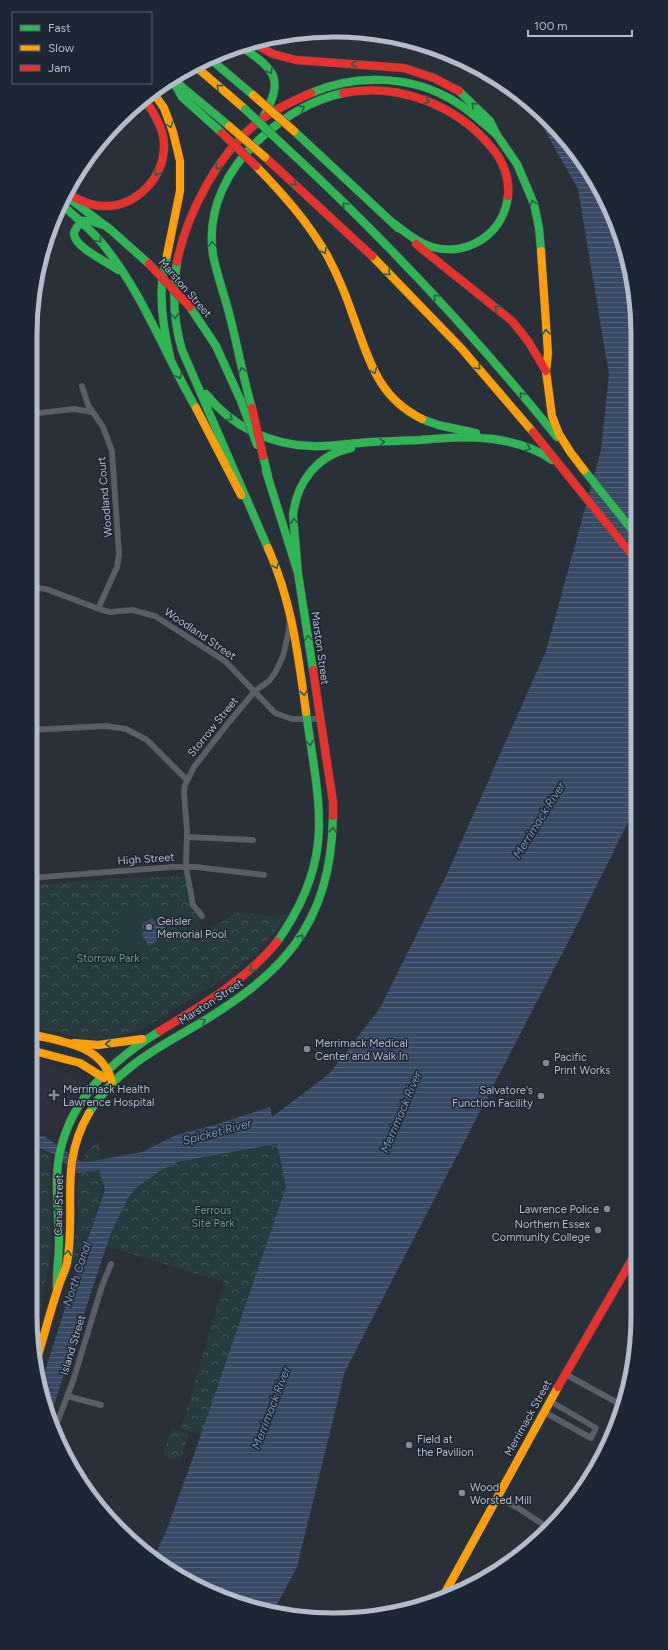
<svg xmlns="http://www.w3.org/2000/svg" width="668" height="1650" font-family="Figtree,sans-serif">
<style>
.medical{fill:#31303e}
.park{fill:url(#park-crowns)}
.pitch{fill:#273a3e}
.water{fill:url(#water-rules)}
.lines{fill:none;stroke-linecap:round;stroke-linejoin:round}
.street-casing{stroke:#484c53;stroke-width:6}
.fast-casing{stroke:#484c53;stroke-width:9}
.slow-casing{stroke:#484c53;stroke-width:9}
.jam-casing{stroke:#484c53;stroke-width:9}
.street{stroke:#5a5e66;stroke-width:5.5}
.fast{stroke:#30b455;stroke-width:8}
.slow{stroke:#ff9f0a;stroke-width:8}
.jam{stroke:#e5322d;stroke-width:8}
.fast-bridge-casing{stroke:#484c53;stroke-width:9;stroke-linecap:butt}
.slow-bridge-casing{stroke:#484c53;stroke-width:9;stroke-linecap:butt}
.jam-bridge-casing{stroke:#484c53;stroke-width:9;stroke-linecap:butt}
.fast-bridge{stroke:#30b455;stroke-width:8}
.slow-bridge{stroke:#ff9f0a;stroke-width:8}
.jam-bridge{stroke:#e5322d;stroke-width:8}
.oneway{stroke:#255f41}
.poi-dot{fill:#848b96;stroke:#1d2633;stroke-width:1.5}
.labels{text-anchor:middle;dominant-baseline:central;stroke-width:3;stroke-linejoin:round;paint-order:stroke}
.street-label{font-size:11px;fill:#b4bcc9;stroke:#1d2633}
.poi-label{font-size:11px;fill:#b4bcc9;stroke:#1d2633;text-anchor:start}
.park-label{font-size:11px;fill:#6b9a76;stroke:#1d2633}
.water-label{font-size:12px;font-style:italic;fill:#7c92b1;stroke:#1d2633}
.rim{fill:none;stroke:#b4bcc9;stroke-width:5}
</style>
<defs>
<pattern id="park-crowns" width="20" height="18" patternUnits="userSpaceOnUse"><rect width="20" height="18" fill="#273a3e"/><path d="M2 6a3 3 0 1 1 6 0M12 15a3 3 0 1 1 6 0" fill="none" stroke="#445559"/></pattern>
<pattern id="water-rules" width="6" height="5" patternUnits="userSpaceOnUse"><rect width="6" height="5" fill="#384963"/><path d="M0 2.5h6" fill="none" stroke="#526178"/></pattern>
</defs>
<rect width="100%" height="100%" fill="#2a3038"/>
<!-- medical -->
<path class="medical" d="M30,1059L45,1062L84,1085L73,1101L57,1134H30Z"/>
<!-- park -->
<path class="park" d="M185,876L190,907L199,917L201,934L238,912L270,916L289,914L256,954L225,978L143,1029L109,1039L80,1038L30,1026V886L109,879Z
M99,1142L103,1190L79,1265L71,1263L78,1218L77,1190L86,1151Z
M277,1144L286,1187L201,1435L181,1429L224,1282L106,1246L110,1235L128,1198L136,1188L160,1171L178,1162L262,1148Z
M30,1146L50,1155L51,1251L41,1309L30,1300Z
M172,1428L189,1434L180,1461L163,1455Z"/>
<!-- pitch -->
<path class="pitch" d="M169,905H175L180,908L181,921L173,934L145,953L123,956L119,912L160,909Z"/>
<!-- water -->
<path class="water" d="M531,106L563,134L615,217L635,294L637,804L580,919L345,1371L297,1567L273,1612L237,1604L182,1579L154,1556L165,1534L195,1452L286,1187L277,1144L178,1162L160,1171L136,1188L128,1198L110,1235L49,1420L46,1414L41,1384L80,1261L105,1190L99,1170L78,1173L52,1153L30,1145V1135L44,1136L80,1161L87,1162L142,1152L176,1135L211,1126L270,1107L272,1117L329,1074L380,1008L447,874L546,651L601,450L609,374L578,189Z
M152,918L156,924L160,921L169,933L149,946L141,934L145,931L141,925Z"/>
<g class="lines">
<!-- street casing -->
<g class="street-casing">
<path id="street" d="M82,386L88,405L103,427L112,451L119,554L117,567L98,609
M30,414L74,409L92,412
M30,587L46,589L102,610L110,612L132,610L155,616L225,661L275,713L292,719H319
M30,730L106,726L126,729L147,740L187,780
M187,837L253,840
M30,847L32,877
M30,878L173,867H196L264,875
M202,916L193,905L186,867L187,831L184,793L185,785L194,767L229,722L255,691L269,681L275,673L283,656L288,635L290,620
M565,1374L618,1403
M67,1396L101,1405
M544,1412L591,1438L596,1428L550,1401
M54,1431L73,1381L102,1286L111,1264
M497,1497L518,1508L544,1525"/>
</g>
<!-- fast casing -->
<g class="fast-casing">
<path id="fast" d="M241,46C274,70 285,77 264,116
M209,58L253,95
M172,79L182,97L222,133
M175,81L229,126
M459,91L490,121L497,135L517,164L534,204L539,228L541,251
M311,93C353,75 405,75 445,96C465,106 481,121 497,135
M294,131L398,228
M282,144C381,235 472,332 557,437
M70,199L111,230L149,264
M61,204C75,216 89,228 101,242C142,291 164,353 196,408
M393,223C405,232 418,243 432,247C469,257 504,233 508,196
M106,226L91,221H82C79,225 74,229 74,234C75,248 108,262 118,270
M167,255C166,264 163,274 162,283C160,310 165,335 171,361
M177,262C172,293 173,320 182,350L270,553
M190,307L216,346L241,401
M206,394C231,426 270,445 311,446C327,447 343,444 360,443C380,441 400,441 420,440C445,438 468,436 493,439C514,442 534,447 552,460
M252,408C243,378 238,347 230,317C225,296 217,276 213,255C206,209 228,167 262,137C285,116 312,100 343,93
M422,419L438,425L476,433
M263,456L268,476
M584,470L636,535
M266,471L298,573L313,670
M298,573L293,515C297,482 317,455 351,448
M277,942C337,857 319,807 306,712
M89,1113C114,1072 150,1052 190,1029C281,976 331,927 333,816
M57,1290C56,1274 59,1258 59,1241C59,1219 56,1197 57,1175C60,1109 107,1063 160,1031"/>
</g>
<!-- slow casing -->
<g class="slow-casing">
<path id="slow" d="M194,65L245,109
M152,91L164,108L173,132L180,161V191L167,255
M256,166C283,194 309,223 328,257C338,276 346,295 353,316C369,359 377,397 422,419
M541,251L548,353L546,371L552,416L559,434L571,453L584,470
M372,256L461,348L533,432
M196,408L241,495
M268,548C292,602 298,654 306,712
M30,1034C62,1042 101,1044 112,1081
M74,1043L98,1045L142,1039
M30,1050L80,1063L104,1078
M37,1359C44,1336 50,1312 58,1288C60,1280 65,1272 67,1263C77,1209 58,1166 89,1113
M441,1600L558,1387"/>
</g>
<!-- jam casing -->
<g class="jam-casing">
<path id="jam" d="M251,42L273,54L296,60L404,68L434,78L459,91
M343,93C398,82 457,105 492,148C503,161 510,179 508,196
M265,157L372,256
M66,193C77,199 90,206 104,206C136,207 164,178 164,145C164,129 153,110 143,98
M416,244L512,321L528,341L546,371
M177,262C187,213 218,154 258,122C273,110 293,101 311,93
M533,432L636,560
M313,670L333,802V816
M160,1031C202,1005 245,981 277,942
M558,1387L638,1249"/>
</g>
<!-- street -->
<use href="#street" class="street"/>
<!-- fast -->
<use href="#fast" class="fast"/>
<!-- slow -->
<use href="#slow" class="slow"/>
<!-- jam -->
<use href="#jam" class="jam"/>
<!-- fast-bridge casing -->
<g class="fast-bridge-casing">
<path id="fast-bridge" d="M245,109L282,144
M241,401L257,445"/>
</g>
<!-- slow-bridge casing -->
<g class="slow-bridge-casing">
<path id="slow-bridge" d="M253,95L294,131
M229,126L265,157"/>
</g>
<!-- jam-bridge casing -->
<g class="jam-bridge-casing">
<path id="jam-bridge" d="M222,133L256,166
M149,264L190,307
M252,408L263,456"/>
</g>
<!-- fast-bridge -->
<use href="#fast-bridge" class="fast-bridge"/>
<!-- slow-bridge -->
<use href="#slow-bridge" class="slow-bridge"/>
<!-- jam-bridge -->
<use href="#jam-bridge" class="jam-bridge"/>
</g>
<!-- one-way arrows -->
<defs><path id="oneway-chevron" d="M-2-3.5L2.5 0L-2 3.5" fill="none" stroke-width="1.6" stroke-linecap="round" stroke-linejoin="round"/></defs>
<g class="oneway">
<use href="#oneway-chevron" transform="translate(354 64) rotate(-176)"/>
<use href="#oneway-chevron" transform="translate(270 71) rotate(60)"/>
<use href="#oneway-chevron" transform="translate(219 87) rotate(-139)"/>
<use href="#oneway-chevron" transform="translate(427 101) rotate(22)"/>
<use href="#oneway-chevron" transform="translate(474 105) rotate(-139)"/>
<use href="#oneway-chevron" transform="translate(302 108) rotate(-28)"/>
<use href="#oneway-chevron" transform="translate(170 125) rotate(70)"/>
<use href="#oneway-chevron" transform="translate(218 167) rotate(125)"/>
<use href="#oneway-chevron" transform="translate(157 173) rotate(119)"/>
<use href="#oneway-chevron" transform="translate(294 183) rotate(42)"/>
<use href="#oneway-chevron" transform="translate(533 203) rotate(-106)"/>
<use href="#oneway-chevron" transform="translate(345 205) rotate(-135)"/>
<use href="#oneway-chevron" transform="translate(99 240) rotate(52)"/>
<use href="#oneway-chevron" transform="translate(212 244) rotate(-95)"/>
<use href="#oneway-chevron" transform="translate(324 251) rotate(59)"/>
<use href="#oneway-chevron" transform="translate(388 273) rotate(45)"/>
<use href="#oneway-chevron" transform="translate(436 297) rotate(-134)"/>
<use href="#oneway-chevron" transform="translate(497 308) rotate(-141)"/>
<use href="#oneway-chevron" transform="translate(175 316) rotate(86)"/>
<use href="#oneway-chevron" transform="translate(546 332) rotate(-93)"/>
<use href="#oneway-chevron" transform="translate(478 367) rotate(47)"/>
<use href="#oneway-chevron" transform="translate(242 370) rotate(-104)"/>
<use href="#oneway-chevron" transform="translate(374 371) rotate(66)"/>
<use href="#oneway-chevron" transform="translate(179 376) rotate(64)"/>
<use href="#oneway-chevron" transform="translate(522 395) rotate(-130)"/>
<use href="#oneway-chevron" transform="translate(230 418) rotate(36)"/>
<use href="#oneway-chevron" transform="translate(382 442) rotate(-3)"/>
<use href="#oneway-chevron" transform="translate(528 448) rotate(19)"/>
<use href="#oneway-chevron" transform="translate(294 521) rotate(-94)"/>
<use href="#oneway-chevron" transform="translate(276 566) rotate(68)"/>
<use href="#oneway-chevron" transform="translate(308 638) rotate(-98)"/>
<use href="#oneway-chevron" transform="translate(304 693) rotate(81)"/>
<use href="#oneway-chevron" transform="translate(310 743) rotate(80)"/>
<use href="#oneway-chevron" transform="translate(333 830) rotate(-87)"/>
<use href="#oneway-chevron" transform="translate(301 937) rotate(-56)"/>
<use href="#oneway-chevron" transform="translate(252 969) rotate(138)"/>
<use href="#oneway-chevron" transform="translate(203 1021) rotate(-30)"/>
<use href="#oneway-chevron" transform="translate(108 1044) rotate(176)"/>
<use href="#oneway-chevron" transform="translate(68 1253) rotate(-82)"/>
</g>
<!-- markers -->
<g class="poi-dot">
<circle cx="149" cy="927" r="4"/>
<circle cx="307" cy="1049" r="4"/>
<circle cx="546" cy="1063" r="4"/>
<path d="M52 1089h4v4h4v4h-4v4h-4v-4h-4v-4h4z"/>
<circle cx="541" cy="1096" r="4"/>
<circle cx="607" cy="1209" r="4"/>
<circle cx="598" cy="1230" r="4"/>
<circle cx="409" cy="1445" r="4"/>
<circle cx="462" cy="1493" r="4"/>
</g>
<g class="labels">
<!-- street labels -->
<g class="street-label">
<text transform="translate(185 288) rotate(49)">Marston Street</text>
<text transform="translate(105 497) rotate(-95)">Woodland Court</text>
<text transform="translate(200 634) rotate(34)">Woodland Street</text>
<text transform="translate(320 648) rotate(82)">Marston Street</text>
<text transform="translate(213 727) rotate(-51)">Storrow Street</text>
<text transform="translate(146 859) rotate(-4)">High Street</text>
<text transform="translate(211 1002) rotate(-33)">Marston Street</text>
<text transform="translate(59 1205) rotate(-89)">Canal Street</text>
<text transform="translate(73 1345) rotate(-73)">Island Street</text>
<text transform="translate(528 1418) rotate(-61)">Merrimack Street</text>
</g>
<!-- poi labels -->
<g class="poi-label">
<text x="157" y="921">Geisler<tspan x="157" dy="13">Memorial Pool</tspan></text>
<text x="315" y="1043">Merrimack Medical<tspan x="315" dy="13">Center and Walk In</tspan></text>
<text x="554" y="1057">Pacific<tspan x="554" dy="13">Print Works</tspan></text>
<text x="63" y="1089">Merrimack Health<tspan x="63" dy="13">Lawrence Hospital</tspan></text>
<text x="533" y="1090" text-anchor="end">Salvatore's<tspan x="533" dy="13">Function Facility</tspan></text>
<text x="599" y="1209" text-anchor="end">Lawrence Police</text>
<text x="590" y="1224" text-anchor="end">Northern Essex<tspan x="590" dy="13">Community College</tspan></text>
<text x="417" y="1439">Field at<tspan x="417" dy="13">the Pavilion</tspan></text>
<text x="470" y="1487">Wood<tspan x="470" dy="13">Worsted Mill</tspan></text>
</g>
<!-- park labels -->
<g class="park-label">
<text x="108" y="958">Storrow Park</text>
<text x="213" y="1210">Ferrous<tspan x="213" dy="13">Site Park</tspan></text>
</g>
<!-- water labels -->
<g class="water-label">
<text transform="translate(539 820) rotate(-58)">Merrimack River</text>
<text transform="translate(401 1112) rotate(-67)">Merrimack River</text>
<text transform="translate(217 1132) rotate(-15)">Spicket River</text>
<text transform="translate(77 1274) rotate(-72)">North Canal</text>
<text transform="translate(271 1408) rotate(-69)">Merrimack River</text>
</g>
</g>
<!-- crop -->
<path d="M0 0H668V1650H0ZM334 37H334A297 297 0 0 1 631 334V1316A297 297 0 0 1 334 1613H334A297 297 0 0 1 37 1316V334A297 297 0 0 1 334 37Z" fill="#1d2633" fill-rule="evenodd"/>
<path class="rim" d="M334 37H334A297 297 0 0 1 631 334V1316A297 297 0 0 1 334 1613H334A297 297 0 0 1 37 1316V334A297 297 0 0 1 334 37Z"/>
<!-- legend -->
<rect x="12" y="12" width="140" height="72" fill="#1d2633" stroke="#59626f"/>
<rect x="20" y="25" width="20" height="6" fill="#30b455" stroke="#59626f"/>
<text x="48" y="32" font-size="12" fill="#b4bcc9">Fast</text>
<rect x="20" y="45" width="20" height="6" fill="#ff9f0a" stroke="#59626f"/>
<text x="48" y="52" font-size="12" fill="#b4bcc9">Slow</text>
<rect x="20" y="65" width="20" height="6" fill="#e5322d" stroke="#59626f"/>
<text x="48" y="72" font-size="12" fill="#b4bcc9">Jam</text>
<!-- scale -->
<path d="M528 30v6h104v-6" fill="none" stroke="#b4bcc9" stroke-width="2"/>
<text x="534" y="30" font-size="12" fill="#b4bcc9" stroke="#1d2633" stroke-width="3" paint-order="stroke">100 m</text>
</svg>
